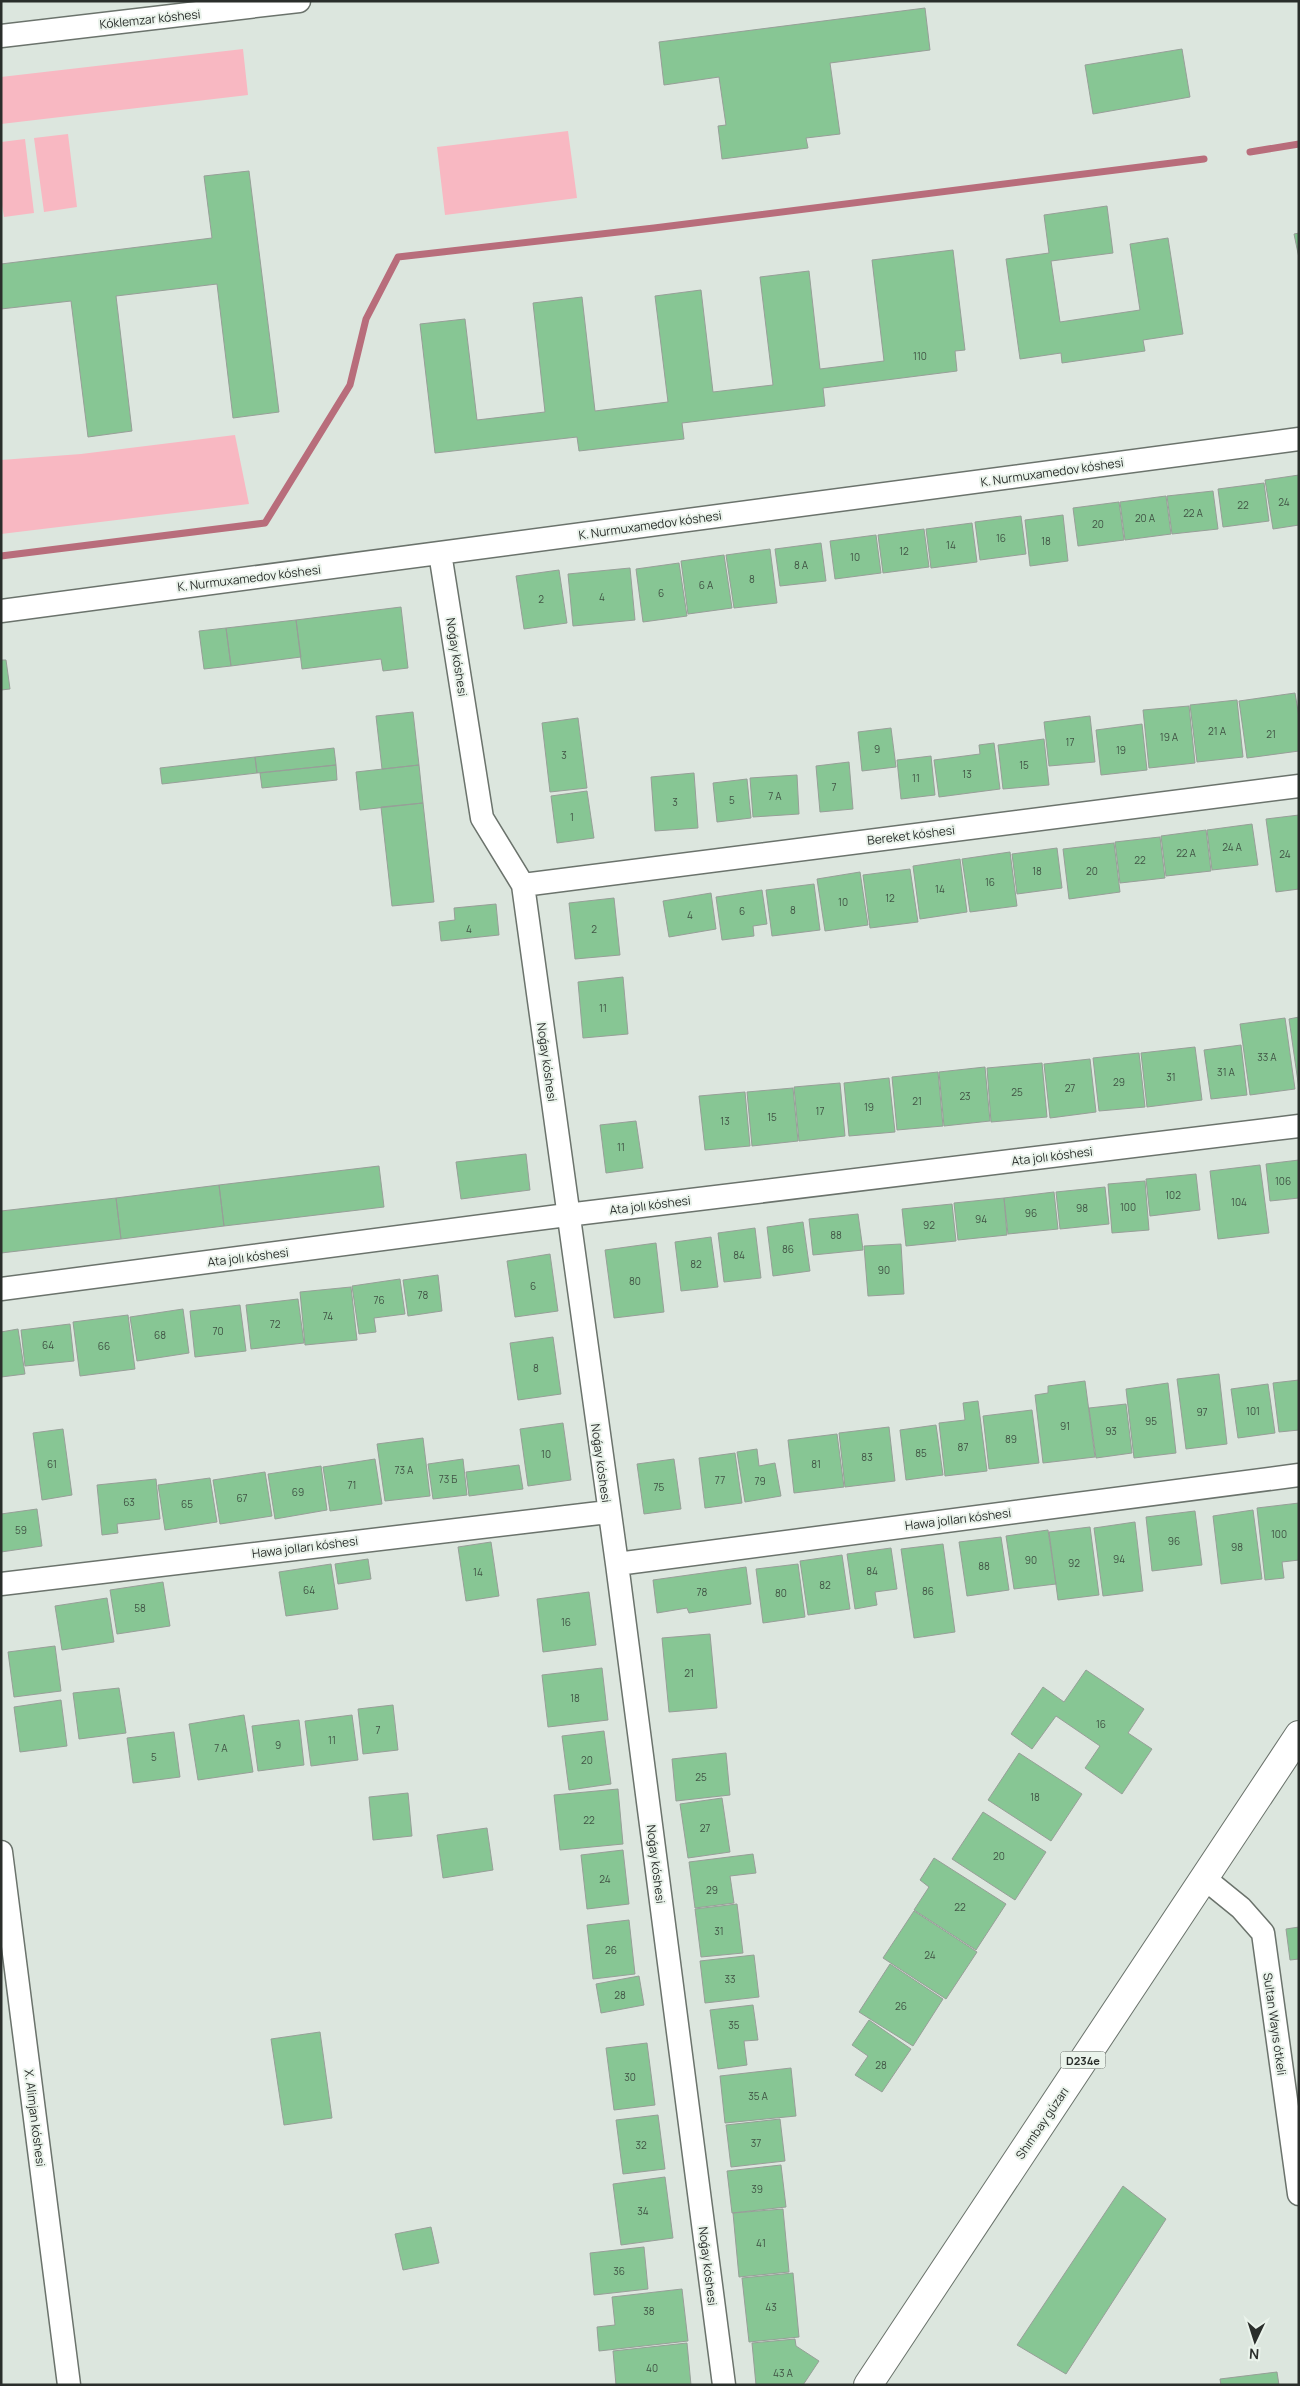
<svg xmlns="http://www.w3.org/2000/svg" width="1300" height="2386" font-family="Manrope,sans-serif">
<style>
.green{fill:#f8b8c2}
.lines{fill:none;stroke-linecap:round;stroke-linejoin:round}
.stream{stroke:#b86d7b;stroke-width:7}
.building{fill:#87c694;stroke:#979f98}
.street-casing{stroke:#6b736c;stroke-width:25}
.primary-casing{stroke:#6b736c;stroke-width:30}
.street{stroke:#fff;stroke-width:22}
.primary{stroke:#fff;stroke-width:28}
.labels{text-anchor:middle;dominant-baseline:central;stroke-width:4;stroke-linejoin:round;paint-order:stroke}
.number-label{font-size:10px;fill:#415445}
.shield{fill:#eaf3eb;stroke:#646965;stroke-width:1}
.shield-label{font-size:11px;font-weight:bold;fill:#2a2e2b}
.street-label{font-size:12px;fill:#2a2e2b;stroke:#eaf3eb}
</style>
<rect width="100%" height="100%" fill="#dce6de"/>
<!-- green -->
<path class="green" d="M243,49L248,95L1,124V77Z
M568,131L577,198L445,215L437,147Z
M68,134L77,207L44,212L34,138Z
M25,139L34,213L4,217L1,199V142Z
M235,435L249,504L1,534V460L81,454Z"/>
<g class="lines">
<!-- stream -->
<path class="stream" d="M1250,152L1299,144
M1,556L265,523L350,385L366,319L398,257L654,228L1204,159"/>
</g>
<!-- building -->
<path class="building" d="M925,8L930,50L830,63L840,134L806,138L808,148L722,159L718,126L726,125L719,77L664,85L659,42Z
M1182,49L1190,97L1093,114L1085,65Z
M249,171L279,412L233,418L217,284L116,296L132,431L88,437L71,301L1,309V264L212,238L204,176Z
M1107,206L1113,253L1051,261L1060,322L1140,310L1130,244L1168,238L1183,334L1143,340L1145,351L1062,363L1061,353L1020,359L1006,259L1049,253L1044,215Z
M1299,233V258L1294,234Z
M953,250L965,350L955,351L957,371L823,388L825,406L682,423L684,439L579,451L577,437L435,453L420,324L465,319L477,420L545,412L533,303L582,297L595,411L668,402L655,296L701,290L713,392L773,385L760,277L809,271L820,369L884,361L872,260Z
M1299,475V525L1273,529L1265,480Z
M1264,483L1269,521L1223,527L1218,489Z
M1213,491L1218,529L1172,534L1167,496Z
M1166,496L1171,534L1125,540L1120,502Z
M1119,502L1124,540L1078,546L1073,508Z
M1063,515L1068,561L1030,566L1025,520Z
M1021,516L1026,554L980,560L975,522Z
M972,523L977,562L931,568L926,529Z
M924,529L929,567L883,573L878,535Z
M876,535L881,573L835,579L830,541Z
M821,543L826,581L780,586L775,549Z
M770,549L777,603L734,608L726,555Z
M724,555L732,608L688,614L681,561Z
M679,563L687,616L643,622L636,569Z
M630,568L635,620L573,626L568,574Z
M559,570L567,623L524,629L516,576Z
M401,607L408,668L383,671L381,659L302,669L296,620Z
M296,620L301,657L231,666L226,628Z
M226,628L231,666L204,669L199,631Z
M1,660H6L10,689L1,690Z
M1295,693L1299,717V751L1247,758L1239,701Z
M1237,700L1243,757L1197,762L1190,705Z
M1189,706L1195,763L1149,768L1143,710Z
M413,712L419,765L382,769L376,716Z
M1090,716L1095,762L1049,766L1044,722Z
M578,718L587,788L550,792L542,723Z
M1142,724L1147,770L1101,775L1096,730Z
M891,728L896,767L862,771L858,732Z
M1044,739L1049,785L1003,789L998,745Z
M994,743L1000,789L939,797L934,760L980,754L979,745Z
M334,748L336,765L257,773L255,757Z
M931,756L935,795L901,799L897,760Z
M255,757L257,773L162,784L160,768Z
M849,762L853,809L820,812L816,766Z
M336,765L337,780L262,788L260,773Z
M419,765L423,803L360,810L356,772Z
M694,773L698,828L655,831L651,777Z
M797,775L799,814L753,817L750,778Z
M747,779L751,818L717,822L713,783Z
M587,791L594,838L557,843L551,796Z
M423,803L434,902L392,906L381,807Z
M1299,815V889L1276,892L1266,819Z
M1252,824L1258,865L1212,870L1207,830Z
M1206,830L1211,871L1166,876L1161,836Z
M1160,837L1165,878L1120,883L1115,842Z
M1114,843L1120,892L1069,899L1063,849Z
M1057,848L1062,888L1017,894L1012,854Z
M1010,852L1017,906L970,912L962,859Z
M960,859L967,912L920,919L913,866Z
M910,869L918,922L870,928L863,875Z
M860,872L868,925L825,931L817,879Z
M814,884L820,930L772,936L766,890Z
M762,890L767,924L753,926L754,936L722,940L716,897Z
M711,893L716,929L669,937L663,901Z
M614,898L620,955L575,959L569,903Z
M496,904L499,935L441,941L439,922L455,920L454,908Z
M623,977L628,1034L583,1038L578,982Z
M1299,1017V1089L1289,1019Z
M1285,1018L1295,1089L1250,1095L1240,1024Z
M1241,1045L1247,1095L1211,1099L1204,1050Z
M1195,1047L1202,1100L1147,1107L1141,1053Z
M1139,1053L1145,1107L1099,1111L1093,1058Z
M1090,1059L1096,1112L1050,1118L1044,1064Z
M1042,1063L1047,1117L991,1122L987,1068Z
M985,1067L990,1121L944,1126L939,1072Z
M938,1072L943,1126L897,1130L892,1077Z
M889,1078L895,1132L849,1136L844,1083Z
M840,1083L845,1136L799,1141L794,1087Z
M793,1088L798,1141L752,1146L747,1092Z
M745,1092L750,1146L705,1150L699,1096Z
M636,1121L643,1168L606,1173L600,1125Z
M526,1154L530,1190L461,1199L456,1162Z
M1299,1160V1198L1270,1201L1266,1164Z
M1260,1165L1269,1233L1218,1239L1210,1171Z
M379,1166L384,1207L224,1226L219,1185Z
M1196,1174L1200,1210L1150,1216L1146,1179Z
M1145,1181L1149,1230L1112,1233L1108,1184Z
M219,1185L224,1226L121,1239L116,1198Z
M1105,1187L1109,1224L1060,1229L1056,1192Z
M1054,1192L1058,1229L1008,1234L1004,1198Z
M116,1198L121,1239L1,1253V1211Z
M1004,1198L1007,1235L958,1240L954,1203Z
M952,1204L956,1241L906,1246L902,1209Z
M858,1214L863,1250L813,1255L809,1219Z
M803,1222L810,1271L773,1276L767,1227Z
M755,1228L761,1278L724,1282L718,1233Z
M711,1237L718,1287L681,1291L675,1242Z
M656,1243L664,1312L614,1318L605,1250Z
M901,1244L904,1294L868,1296L864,1246Z
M550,1254L558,1311L515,1317L507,1261Z
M438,1275L442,1311L408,1316L403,1280Z
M400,1279L405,1314L374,1318L376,1332L359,1334L352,1286Z
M351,1287L357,1340L305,1345L300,1292Z
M298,1299L304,1343L251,1349L246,1305Z
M240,1305L246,1351L195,1357L190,1311Z
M183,1309L189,1353L137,1361L130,1317Z
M128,1315L135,1369L80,1376L73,1322Z
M70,1324L74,1361L25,1366L21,1330Z
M18,1329L25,1374L1,1377V1332Z
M553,1337L561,1394L518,1400L510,1343Z
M1219,1374L1227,1444L1186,1449L1177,1379Z
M1299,1380V1430L1279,1432L1273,1383Z
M1085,1381L1095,1457L1043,1463L1035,1395L1048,1393V1386Z
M1168,1383L1176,1453L1134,1458L1126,1389Z
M1268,1384L1275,1433L1238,1438L1231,1389Z
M978,1401L987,1471L945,1476L939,1423L965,1420L963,1403Z
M1126,1404L1132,1453L1096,1458L1089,1408Z
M1032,1410L1039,1463L989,1469L983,1416Z
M563,1423L571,1480L528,1486L520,1429Z
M936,1425L943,1475L906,1480L900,1430Z
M889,1427L895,1481L845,1487L839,1433Z
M63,1429L72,1495L42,1500L33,1433Z
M837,1434L844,1487L794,1493L788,1440Z
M423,1438L430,1496L385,1501L377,1444Z
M757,1449L759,1466L775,1463L781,1496L745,1502L737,1452Z
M735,1453L742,1503L705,1508L699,1458Z
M375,1459L382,1504L330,1511L323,1467Z
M463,1459L467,1495L433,1499L428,1464Z
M674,1459L681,1509L644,1514L637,1464Z
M519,1465L523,1489L469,1496L466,1472Z
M321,1466L327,1510L275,1519L268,1474Z
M265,1472L272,1516L220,1524L213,1480Z
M210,1478L217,1522L165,1530L158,1485Z
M156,1479L160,1519L117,1524L118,1533L102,1535L97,1485Z
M1299,1503V1560L1282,1562L1284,1578L1265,1580L1257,1508Z
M37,1509L42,1546L1,1552V1514Z
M1253,1510L1262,1579L1221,1584L1213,1516Z
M1195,1511L1202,1565L1152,1571L1146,1517Z
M1135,1522L1143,1591L1103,1596L1094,1528Z
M1090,1527L1099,1595L1058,1600L1049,1532Z
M1048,1530L1056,1584L1014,1589L1006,1536Z
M1001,1537L1009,1590L967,1596L959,1542Z
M491,1542L499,1596L466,1601L458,1547Z
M943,1544L955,1632L914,1638L901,1549Z
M891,1548L897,1589L875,1592L877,1605L855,1609L847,1554Z
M842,1555L850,1609L808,1615L800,1561Z
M368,1559L371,1579L338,1584L335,1564Z
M331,1564L338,1609L286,1616L279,1572Z
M798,1564L805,1617L763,1623L756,1569Z
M746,1567L751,1604L689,1613L687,1608L657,1613L653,1580Z
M163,1582L170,1626L117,1634L110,1590Z
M589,1592L596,1645L543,1652L537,1599Z
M107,1598L114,1642L62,1650L55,1606Z
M710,1634L717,1708L669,1712L662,1638Z
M55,1646L61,1691L14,1697L8,1652Z
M602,1668L608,1720L548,1727L542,1675Z
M1086,1670L1144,1709L1128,1733L1152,1749L1122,1794L1085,1768L1100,1746L1056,1716L1032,1749L1011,1734L1043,1687L1064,1702Z
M119,1688L126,1733L79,1739L73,1693Z
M61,1700L67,1746L20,1752L14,1707Z
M393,1705L398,1750L363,1754L358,1709Z
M244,1715L253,1772L198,1780L189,1724Z
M352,1715L358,1760L311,1766L305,1721Z
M299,1720L304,1765L258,1771L252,1726Z
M604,1731L611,1784L569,1790L562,1736Z
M174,1732L180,1777L133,1783L127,1738Z
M726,1753L730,1795L676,1801L672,1759Z
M1019,1753L1082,1794L1051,1841L988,1800Z
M618,1789L623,1844L560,1850L554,1795Z
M408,1793L412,1836L373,1840L369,1797Z
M722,1798L730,1852L688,1858L680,1804Z
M983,1812L1046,1852L1015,1900L952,1859Z
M487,1828L493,1870L443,1878L437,1835Z
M623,1850L629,1904L587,1909L581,1855Z
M753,1854L756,1873L730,1876L734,1903L695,1908L689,1862Z
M934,1858L1006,1904L976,1950L914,1910L929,1887L920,1880Z
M737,1904L743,1953L701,1957L695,1909Z
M914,1911L977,1952L946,1999L883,1958Z
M629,1920L635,1974L593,1979L587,1925Z
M1299,1927V1959L1290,1960L1286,1929Z
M754,1955L759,1997L705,2003L700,1961Z
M890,1964L943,1999L913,2046L859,2012Z
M639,1976L644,2005L601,2013L596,1984Z
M753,2005L758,2040L744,2041L747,2065L718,2069L710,2010Z
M869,2020L911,2049L882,2092L855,2075L868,2056L852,2045Z
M320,2032L332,2118L284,2125L271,2039Z
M647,2043L655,2105L614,2110L606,2048Z
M791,2068L796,2116L725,2123L720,2076Z
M658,2115L665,2169L623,2174L616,2120Z
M780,2119L785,2161L731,2167L726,2125Z
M781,2165L786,2207L732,2213L727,2171Z
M665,2177L673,2238L621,2245L613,2184Z
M1123,2186L1166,2219L1066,2374L1017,2345Z
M783,2209L789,2272L739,2277L733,2213Z
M431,2227L439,2263L403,2270L395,2234Z
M644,2247L648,2289L594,2295L590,2253Z
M793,2273L799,2337L749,2342L742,2278Z
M682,2289L688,2341L599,2351L597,2327L615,2325L612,2297Z
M795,2339L796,2346L819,2361L803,2385H756L752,2343Z
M687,2343L691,2385H616L613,2351Z
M1277,2372L1279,2385H1221L1220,2379Z"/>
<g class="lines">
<!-- street casing -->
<g class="street-casing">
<path id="street" d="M1,36L299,1
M440,553L482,818L523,885L617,1564L724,2385
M1,611L1299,439
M523,885L1299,786
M1,1289L567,1215L1299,1126
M617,1564L1299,1475
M1,1584L608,1512
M1,1852L69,2385
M1204,1878L1241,1908L1263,1933L1299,2194"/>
</g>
<!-- primary casing -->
<g class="primary-casing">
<path id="primary" d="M868,2385L1299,1735"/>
</g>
<!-- street -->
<use href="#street" class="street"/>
<!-- primary -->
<use href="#primary" class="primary"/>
</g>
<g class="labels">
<!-- number labels -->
<g class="number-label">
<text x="920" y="356">110</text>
<text x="1284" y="502">24</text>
<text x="1243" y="505">22</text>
<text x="1193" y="513">22 А</text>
<text x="1145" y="518">20 А</text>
<text x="1098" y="524">20</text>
<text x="1001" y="538">16</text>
<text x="1046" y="541">18</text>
<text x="951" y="545">14</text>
<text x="904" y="551">12</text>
<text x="855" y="557">10</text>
<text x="801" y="565">8 А</text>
<text x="752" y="579">8</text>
<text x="706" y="585">6 А</text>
<text x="661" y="593">6</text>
<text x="602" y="597">4</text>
<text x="541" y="599">2</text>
<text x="1217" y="731">21 А</text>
<text x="1271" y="734">21</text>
<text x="1169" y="737">19 А</text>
<text x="1070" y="742">17</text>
<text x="877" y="749">9</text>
<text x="1121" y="750">19</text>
<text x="564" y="755">3</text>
<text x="1024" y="765">15</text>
<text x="967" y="774">13</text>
<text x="916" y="778">11</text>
<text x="834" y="787">7</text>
<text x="775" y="796">7 А</text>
<text x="732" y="800">5</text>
<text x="675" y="802">3</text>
<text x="572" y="817">1</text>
<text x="1232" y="847">24 А</text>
<text x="1186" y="853">22 А</text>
<text x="1285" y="854">24</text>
<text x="1140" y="860">22</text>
<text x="1037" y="871">18</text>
<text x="1092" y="871">20</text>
<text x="990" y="882">16</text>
<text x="940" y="889">14</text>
<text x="890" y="898">12</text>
<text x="843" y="902">10</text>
<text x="793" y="910">8</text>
<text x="742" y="911">6</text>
<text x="690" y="915">4</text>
<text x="469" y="929">4</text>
<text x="594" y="929">2</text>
<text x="603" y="1008">11</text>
<text x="1267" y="1057">33 А</text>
<text x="1226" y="1072">31 А</text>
<text x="1171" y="1077">31</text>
<text x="1119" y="1082">29</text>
<text x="1070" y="1088">27</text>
<text x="1017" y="1092">25</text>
<text x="965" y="1096">23</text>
<text x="917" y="1101">21</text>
<text x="869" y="1107">19</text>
<text x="820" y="1111">17</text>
<text x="772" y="1117">15</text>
<text x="725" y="1121">13</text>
<text x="621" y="1147">11</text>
<text x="1283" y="1181">106</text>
<text x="1173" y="1195">102</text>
<text x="1239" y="1202">104</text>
<text x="1128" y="1207">100</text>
<text x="1082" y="1208">98</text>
<text x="1031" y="1213">96</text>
<text x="981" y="1219">94</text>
<text x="929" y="1225">92</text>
<text x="836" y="1235">88</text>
<text x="788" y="1249">86</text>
<text x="739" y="1255">84</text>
<text x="696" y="1264">82</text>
<text x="884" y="1270">90</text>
<text x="635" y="1281">80</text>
<text x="533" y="1286">6</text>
<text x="423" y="1295">78</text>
<text x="379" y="1300">76</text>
<text x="328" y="1316">74</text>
<text x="275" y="1324">72</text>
<text x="218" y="1331">70</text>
<text x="160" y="1335">68</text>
<text x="48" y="1345">64</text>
<text x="104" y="1346">66</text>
<text x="536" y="1368">8</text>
<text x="1253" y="1411">101</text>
<text x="1202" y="1412">97</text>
<text x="1151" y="1421">95</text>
<text x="1065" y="1426">91</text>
<text x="1111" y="1431">93</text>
<text x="1011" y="1439">89</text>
<text x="963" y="1447">87</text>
<text x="921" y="1453">85</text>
<text x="546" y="1454">10</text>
<text x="867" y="1457">83</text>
<text x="52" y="1464">61</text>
<text x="816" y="1464">81</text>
<text x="404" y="1470">73 А</text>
<text x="448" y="1479">73 Б</text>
<text x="720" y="1480">77</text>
<text x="760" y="1481">79</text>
<text x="352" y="1485">71</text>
<text x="659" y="1487">75</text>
<text x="298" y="1492">69</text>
<text x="242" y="1498">67</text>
<text x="129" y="1502">63</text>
<text x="187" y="1504">65</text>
<text x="21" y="1530">59</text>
<text x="1279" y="1534">100</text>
<text x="1174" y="1541">96</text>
<text x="1237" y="1547">98</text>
<text x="1119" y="1559">94</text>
<text x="1031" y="1560">90</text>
<text x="1074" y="1563">92</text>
<text x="984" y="1566">88</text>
<text x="872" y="1571">84</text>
<text x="478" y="1572">14</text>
<text x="825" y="1585">82</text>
<text x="309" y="1590">64</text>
<text x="928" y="1591">86</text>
<text x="702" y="1592">78</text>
<text x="781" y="1593">80</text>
<text x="140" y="1608">58</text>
<text x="566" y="1622">16</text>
<text x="689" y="1673">21</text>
<text x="575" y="1698">18</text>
<text x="1101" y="1724">16</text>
<text x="378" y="1730">7</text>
<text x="332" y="1740">11</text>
<text x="278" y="1745">9</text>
<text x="221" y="1748">7 А</text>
<text x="154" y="1757">5</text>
<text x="587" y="1760">20</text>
<text x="701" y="1777">25</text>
<text x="1035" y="1797">18</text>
<text x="589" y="1820">22</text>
<text x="705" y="1828">27</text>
<text x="999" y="1856">20</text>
<text x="605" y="1879">24</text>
<text x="712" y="1890">29</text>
<text x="960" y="1907">22</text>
<text x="719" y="1931">31</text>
<text x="611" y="1950">26</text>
<text x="930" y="1955">24</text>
<text x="730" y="1979">33</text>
<text x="620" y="1995">28</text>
<text x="901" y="2006">26</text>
<text x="734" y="2025">35</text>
<text x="881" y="2065">28</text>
<text x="630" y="2077">30</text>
<text x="758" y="2096">35 А</text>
<text x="756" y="2143">37</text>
<text x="641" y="2145">32</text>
<text x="757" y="2189">39</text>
<text x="643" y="2211">34</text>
<text x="761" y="2243">41</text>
<text x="619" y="2271">36</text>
<text x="771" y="2307">43</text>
<text x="649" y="2311">38</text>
<text x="652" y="2368">40</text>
<text x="783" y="2373">43 А</text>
</g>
<!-- shield labels -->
<rect class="shield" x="1060.5" y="2051.5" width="45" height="17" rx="4"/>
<g class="shield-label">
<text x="1083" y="2060">D234e</text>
</g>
<!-- street labels -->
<g class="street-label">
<text transform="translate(150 19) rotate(-6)">Kóklemzar kóshesi</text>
<text transform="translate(1052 472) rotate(-8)">K. Nurmuxamedov kóshesi</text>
<text transform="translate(650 525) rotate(-8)">K. Nurmuxamedov kóshesi</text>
<text transform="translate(249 578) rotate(-7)">K. Nurmuxamedov kóshesi</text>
<text transform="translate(457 657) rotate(81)">Noǵay kóshesi</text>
<text transform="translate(911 835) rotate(-7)">Bereket kóshesi</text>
<text transform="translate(547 1062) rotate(82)">Noǵay kóshesi</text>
<text transform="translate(1052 1156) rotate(-7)">Ata jolı kóshesi</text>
<text transform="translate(650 1205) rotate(-7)">Ata jolı kóshesi</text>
<text transform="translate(248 1257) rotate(-7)">Ata jolı kóshesi</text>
<text transform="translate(601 1463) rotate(82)">Noǵay kóshesi</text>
<text transform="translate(958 1519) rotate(-7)">Hawa jolları kóshesi</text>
<text transform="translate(305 1547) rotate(-7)">Hawa jolları kóshesi</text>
<text transform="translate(656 1864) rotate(83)">Noǵay kóshesi</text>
<text transform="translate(1275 2024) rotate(82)">Sultan Wayıs ótkeli</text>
<text transform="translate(35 2118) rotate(83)">X. Alimjan kóshesi</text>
<text transform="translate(1042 2123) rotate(-56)">Shımbay gúzarı</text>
<text transform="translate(708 2266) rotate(83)">Noǵay kóshesi</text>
</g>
</g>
<!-- border -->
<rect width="1300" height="2386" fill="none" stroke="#2a2e2b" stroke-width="5"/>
<!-- north arrow -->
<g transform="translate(1255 2341) rotate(184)" stroke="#eaf3eb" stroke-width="4" paint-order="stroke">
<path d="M0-4L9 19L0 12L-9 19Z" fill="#2a2e2b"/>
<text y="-8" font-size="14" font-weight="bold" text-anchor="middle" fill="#2a2e2b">N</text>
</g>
</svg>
